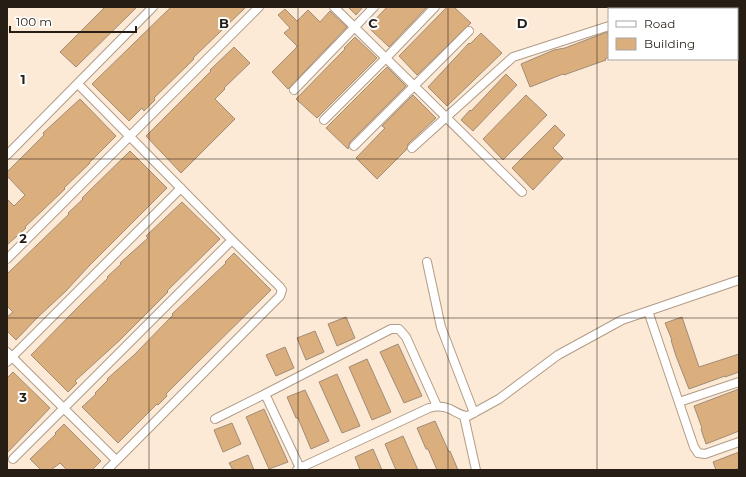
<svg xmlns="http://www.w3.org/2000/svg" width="746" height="477" font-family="Montserrat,sans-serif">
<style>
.building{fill:#dbae7e;stroke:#a18c77}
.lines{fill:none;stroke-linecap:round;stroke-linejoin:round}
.minor-casing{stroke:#b19c86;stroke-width:10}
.minor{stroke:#fff;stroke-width:8}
.grid{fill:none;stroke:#261e15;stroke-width:1;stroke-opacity:0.55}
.grid-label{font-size:13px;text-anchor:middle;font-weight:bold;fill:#261e15;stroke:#fff;stroke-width:4;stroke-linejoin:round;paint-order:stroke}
</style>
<rect width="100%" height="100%" fill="#fcead7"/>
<!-- building -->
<path class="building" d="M105,7H137L76,67L60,52Z
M171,7H246L193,58L194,59L154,98L155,100L144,111L142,108L129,121L92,84Z
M348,7H363L356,15Z
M387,7H427L389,47L368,27Z
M447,7H454L471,23L417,75L399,56Z
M285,9L297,21L308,10L320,22L330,11L347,27L288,89L272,72L296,48L297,46L284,33L290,28L278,15Z
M607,32L609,37V57L605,59L606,60L575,71L564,75L563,74L530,87L521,64L554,50L565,48Z
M481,33L502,53L447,106L428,87L469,43L470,44Z
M355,37L377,58L317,118L296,99L345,49L344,48Z
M234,47L250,63L224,88L225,89L215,99L235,119L181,173L146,136L211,71L210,70Z
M387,67L406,86L350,142L348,149L326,128Z
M506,74L517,85L473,131L461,120L470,110L471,111Z
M413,95L436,118L408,144L407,149L377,179L356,158L385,128L382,126Z
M526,95L547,115L503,160L483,139Z
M80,99L116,136L89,163H90L64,188L65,189L25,227L26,228L7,245V199L14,206L25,195L7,176V172L44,135L43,133Z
M555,125L565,135L553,148L563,158L533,190L512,168Z
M130,151L167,188L89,266L65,292L38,317L16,340L7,331V317L13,312L7,306V274L69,214L68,213L83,199L82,198Z
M182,202L220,239L167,291L168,292L120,340L75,381L77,383L68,392L31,355L82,303L108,278L107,277L121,264L120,263L148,238L146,236Z
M234,253L271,290L191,369L166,394L167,396L158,405L157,404L118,443L82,407L96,394L95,393L108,380L107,379L134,355L173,315L172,314L226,263L225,262Z
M346,317L355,338L337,346L328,324Z
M682,317L699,367L739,354V372L725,377V376L689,389L676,356L671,340H672L665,323Z
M315,331L324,352L306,360L297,338Z
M398,344L422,396L404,403L380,352Z
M285,347L294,368L276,376L266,355Z
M367,359L391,412L372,420L349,367Z
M13,372L50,408L7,453V378Z
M337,374L360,426L342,433L319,382Z
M739,389V431L706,444L701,429L702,428L694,406Z
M305,390L329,441L311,449L298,418H296L287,397Z
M264,409L288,462L269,469L246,417Z
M435,421L449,452L450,451L458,470H437L428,449H426L417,428Z
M232,423L241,444L223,452L214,430Z
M64,424L101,461L92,470H67L60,463L51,470H41L30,459L56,434L55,433Z
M403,436L418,470H396L385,444Z
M373,449L382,470H360L355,457Z
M739,452V468L734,470H716L713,462Z
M248,455L254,470H233L229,463Z"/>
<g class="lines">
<!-- minor casing -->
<g class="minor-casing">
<path id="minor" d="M334,7L522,192
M660,9L667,7
M78,84L232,240L279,286L282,290L280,296L107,470
M294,90L374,7
M324,120L386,58L435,7
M354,146L469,31
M412,148L513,57L609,26
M7,155L153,7
M7,259L259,7
M427,262L441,327L474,413
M648,311L694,447L698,453L705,454L739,442
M7,352L116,460
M7,362L181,188
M679,402L739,382
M464,416L476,470
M215,419L265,394
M13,459L232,240
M297,470L300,468L265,394L391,329H399L406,337L437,406
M301,470L300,468L429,408C436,406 443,406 450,409C456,412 461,416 468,416L499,399L558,355L622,320L739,280"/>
</g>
<!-- minor -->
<use href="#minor" class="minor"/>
</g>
<!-- grid -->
<path class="grid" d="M149,7V470M298,7V470M448,7V470M597,7V470M7,159H739M7,318H739"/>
<g class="grid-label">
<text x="224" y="28">B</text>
<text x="373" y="28">C</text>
<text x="522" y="28">D</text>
<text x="23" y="84">1</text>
<text x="23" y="243">2</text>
<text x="23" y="402">3</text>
</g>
<!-- border -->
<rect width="746" height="477" fill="none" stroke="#261e15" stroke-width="16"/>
<!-- legend -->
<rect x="608" y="8" width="130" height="52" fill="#ffffff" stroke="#a8a5a1"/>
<rect x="616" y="21" width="20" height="6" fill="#ffffff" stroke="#a8a5a1"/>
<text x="644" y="28" font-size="12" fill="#261e15">Road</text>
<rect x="616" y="38" width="20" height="12" fill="#dbae7e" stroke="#a8a5a1"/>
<text x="644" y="48" font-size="12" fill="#261e15">Building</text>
<!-- scale -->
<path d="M10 26v6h126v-6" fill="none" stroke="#261e15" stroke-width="2"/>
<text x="16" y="26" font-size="12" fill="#261e15" stroke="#ffffff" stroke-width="3" paint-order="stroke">100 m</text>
</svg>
